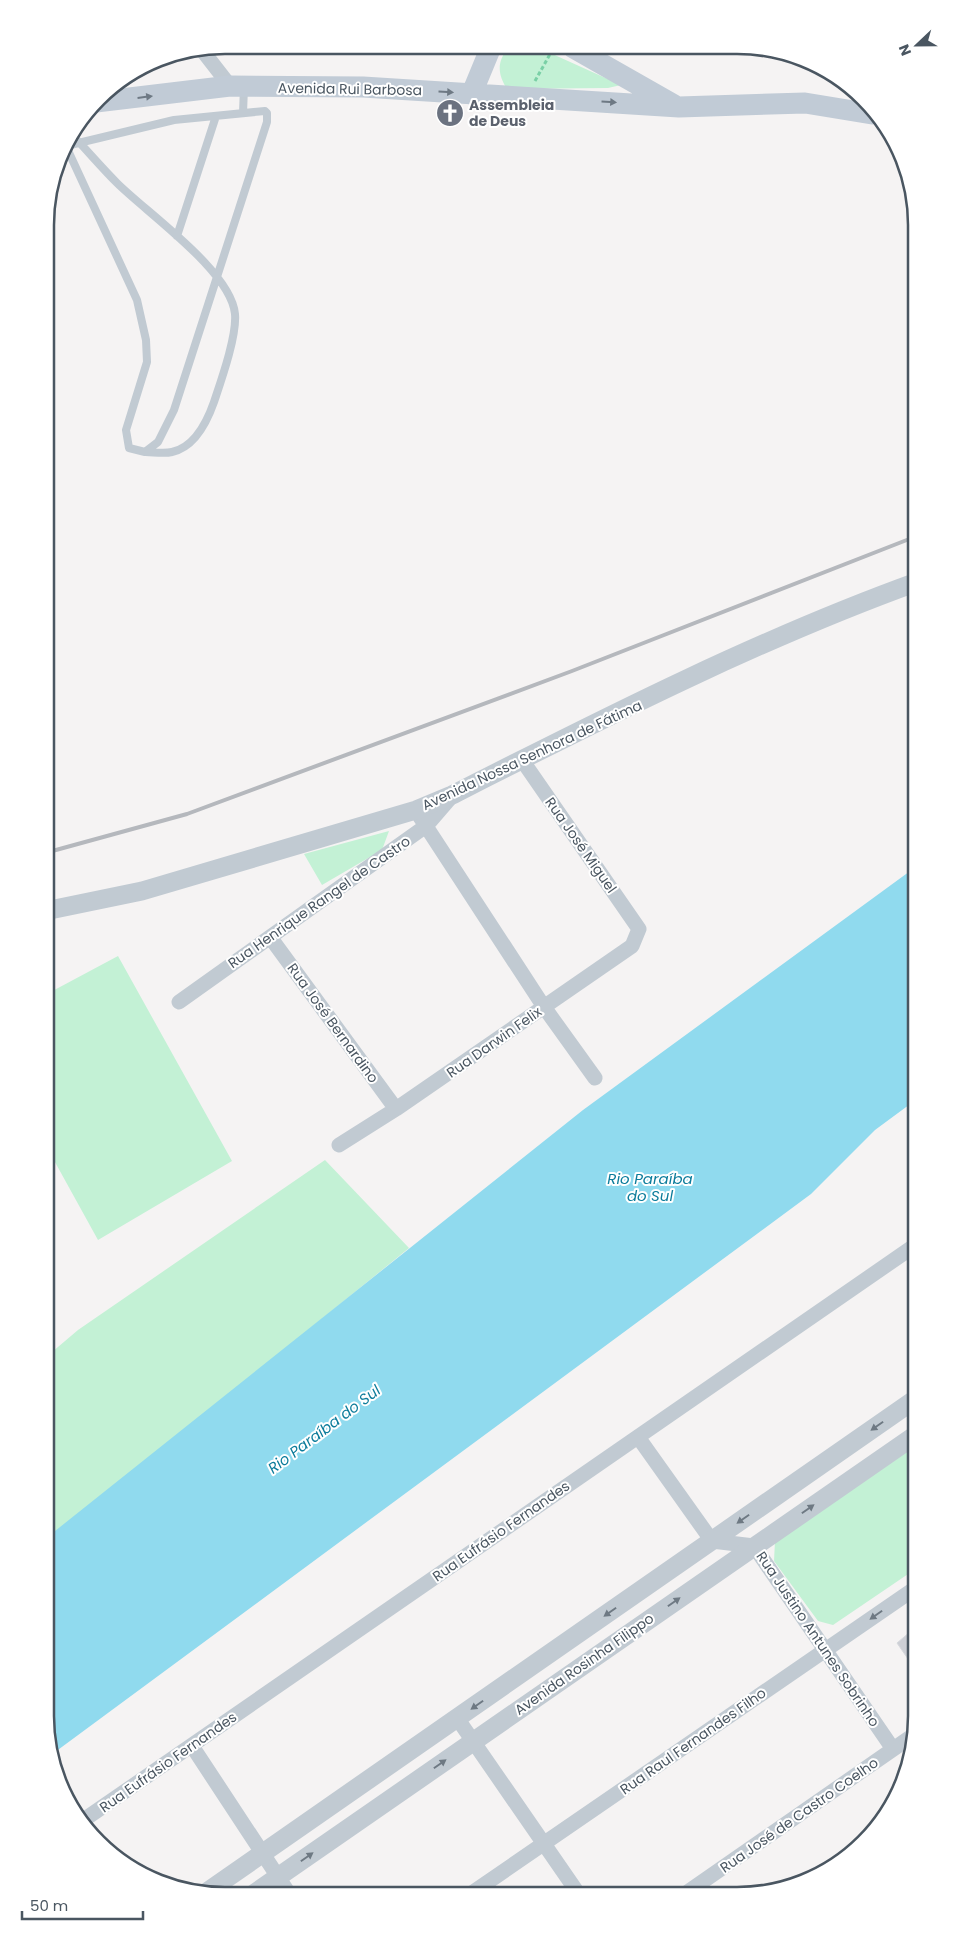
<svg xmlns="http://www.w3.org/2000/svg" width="962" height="1941" font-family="Poppins,sans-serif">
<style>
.green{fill:#c3f1d5}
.water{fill:#90daee}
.building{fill:#cdcfd5;stroke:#d7d9de}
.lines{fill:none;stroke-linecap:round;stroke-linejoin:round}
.path{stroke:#7ad0a6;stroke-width:3;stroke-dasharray:4 2.5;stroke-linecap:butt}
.service{stroke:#c1cad2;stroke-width:8}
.minor{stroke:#c1cad2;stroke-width:15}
.tertiary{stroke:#c1cad2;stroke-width:19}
.secondary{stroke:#c1cbd6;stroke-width:21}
.rail{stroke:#b5b8bd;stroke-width:4}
.oneway{fill:#6e7984}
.oneway2{fill:#6e7983}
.labels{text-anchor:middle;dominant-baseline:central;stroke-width:4;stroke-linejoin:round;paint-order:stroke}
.street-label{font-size:14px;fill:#4a5661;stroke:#fff}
.worship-label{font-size:14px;font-weight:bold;fill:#5b616d;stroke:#fff;text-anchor:start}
.water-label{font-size:15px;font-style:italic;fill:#0c7c9b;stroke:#fff}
.rim{fill:none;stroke:#4a5661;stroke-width:2.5}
</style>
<rect width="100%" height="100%" fill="#f5f3f3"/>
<!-- green -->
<path class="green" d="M509,47H537L621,85L608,88L507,89C497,73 497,61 509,47Z
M389,831L382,850L322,885L304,854Z
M118,956L232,1161L98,1240L45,1144V995Z
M325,1160L409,1248L45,1544V1358L78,1330Z
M917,1443V1568L833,1625L818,1621L774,1561L775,1541Z"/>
<!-- water -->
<path class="water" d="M917,866V1099L875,1130L811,1194L51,1755L45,1716V1539L583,1110Z"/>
<!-- building -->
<path class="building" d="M917,1626V1672L897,1643Z"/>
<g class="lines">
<!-- path -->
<path class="path" d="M535,81L554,47"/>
<!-- service -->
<path class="service" d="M243,113L244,87
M78,141C91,155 104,170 117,183C147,213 231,271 235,314C237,336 221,381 214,402C207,422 195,447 172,452C164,454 153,452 145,452
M65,144L137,300L146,340L147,362L126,430L129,448L145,452L158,442L174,410L267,122V113L265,111L174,120L66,146
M177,236L216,116"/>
<!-- minor -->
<path class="minor" d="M202,50L230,86
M420,817L544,1007L595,1078
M270,937L396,1109
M179,1002L426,826L451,797
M339,1145L396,1109L632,946L639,929L522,760
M638,1437L712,1541L754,1546L893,1749
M457,1718L580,1896
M192,1746L290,1895
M85,1819L917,1244
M469,1895L917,1587
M682,1896L915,1734"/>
<!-- tertiary -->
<path class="tertiary" d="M45,911L142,891L416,810L452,795C602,719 759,639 917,582
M204,1894L917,1398
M252,1895L917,1434"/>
<!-- secondary -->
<path class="secondary" d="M572,47L674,105
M472,93L491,47
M96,102L230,86L363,87L679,107L805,103L872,114"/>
<!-- rail -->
<path class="rail" d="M45,853L187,814L572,671L917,536"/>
</g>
<!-- one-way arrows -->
<defs><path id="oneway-solid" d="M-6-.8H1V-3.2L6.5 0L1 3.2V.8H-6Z" transform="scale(1.25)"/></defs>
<g class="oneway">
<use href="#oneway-solid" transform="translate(446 92) rotate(3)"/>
<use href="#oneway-solid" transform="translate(145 97) rotate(-7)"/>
<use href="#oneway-solid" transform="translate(609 102) rotate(4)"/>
</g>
<g class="oneway2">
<use href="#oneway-solid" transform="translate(877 1426) rotate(145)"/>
<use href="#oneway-solid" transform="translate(808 1509) rotate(-35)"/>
<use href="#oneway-solid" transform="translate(743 1519) rotate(145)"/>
<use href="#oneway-solid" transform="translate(674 1602) rotate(-35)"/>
<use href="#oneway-solid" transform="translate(610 1612) rotate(145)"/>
<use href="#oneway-solid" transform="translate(876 1615) rotate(145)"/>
<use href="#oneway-solid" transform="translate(477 1705) rotate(145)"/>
<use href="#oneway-solid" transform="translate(440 1764) rotate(-35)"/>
<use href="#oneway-solid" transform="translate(307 1857) rotate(-35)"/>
</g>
<!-- icons -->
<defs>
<g id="church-disc" transform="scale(1.4375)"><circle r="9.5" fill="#6b7280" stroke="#fff"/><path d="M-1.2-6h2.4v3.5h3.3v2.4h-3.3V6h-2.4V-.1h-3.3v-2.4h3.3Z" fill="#fff"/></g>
</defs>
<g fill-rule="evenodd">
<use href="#church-disc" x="450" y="113"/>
</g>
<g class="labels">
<!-- street labels -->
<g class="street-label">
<text transform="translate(350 89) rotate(1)">Avenida Rui Barbosa</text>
<text transform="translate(532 755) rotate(-25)">Avenida Nossa Senhora de Fátima</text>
<text transform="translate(581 845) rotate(55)">Rua José Miguel</text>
<text transform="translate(319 902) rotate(-35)">Rua Henrique Rangel de Castro</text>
<text transform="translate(333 1023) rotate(54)">Rua José Bernardino</text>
<text transform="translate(494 1042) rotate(-35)">Rua Darwin Felix</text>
<text transform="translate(501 1531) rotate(-35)">Rua Eufrásio Fernandes</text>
<text transform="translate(818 1639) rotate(56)">Rua Justino Antunes Sobrinho</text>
<text transform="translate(584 1664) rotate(-35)">Avenida Rosinha Filippo</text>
<text transform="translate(693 1741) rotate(-35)">Rua Raul Fernandes Filho</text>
<text transform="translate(168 1762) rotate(-35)">Rua Eufrásio Fernandes</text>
<text transform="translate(799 1815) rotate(-35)">Rua José de Castro Coelho</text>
</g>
<!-- worship labels -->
<g class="worship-label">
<text x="469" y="105">Assembleia<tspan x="469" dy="16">de Deus</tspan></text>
</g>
<!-- water labels -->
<g class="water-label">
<text x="650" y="1178">Rio Paraíba<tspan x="650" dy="17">do Sul</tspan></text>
<text transform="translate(324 1429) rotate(-37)">Rio Paraíba do Sul</text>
</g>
</g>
<!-- crop -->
<path d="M0 0H962V1941H0ZM225 54H737A171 171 0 0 1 908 225V1716A171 171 0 0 1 737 1887H225A171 171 0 0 1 54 1716V225A171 171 0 0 1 225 54Z" fill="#fff" fill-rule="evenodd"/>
<path class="rim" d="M225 54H737A171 171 0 0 1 908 225V1716A171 171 0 0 1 737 1887H225A171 171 0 0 1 54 1716V225A171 171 0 0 1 225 54Z"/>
<!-- north arrow -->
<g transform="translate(917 45) rotate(248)" stroke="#ffffff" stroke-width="4" paint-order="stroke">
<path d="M0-4L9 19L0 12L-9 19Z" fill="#4a5661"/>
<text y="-8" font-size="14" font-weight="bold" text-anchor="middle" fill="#4a5661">N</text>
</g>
<!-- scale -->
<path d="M22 1911v8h121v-8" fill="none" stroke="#4a5661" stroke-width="2.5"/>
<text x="30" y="1911" font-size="15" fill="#4a5661" stroke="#ffffff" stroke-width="4" paint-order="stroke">50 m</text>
</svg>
